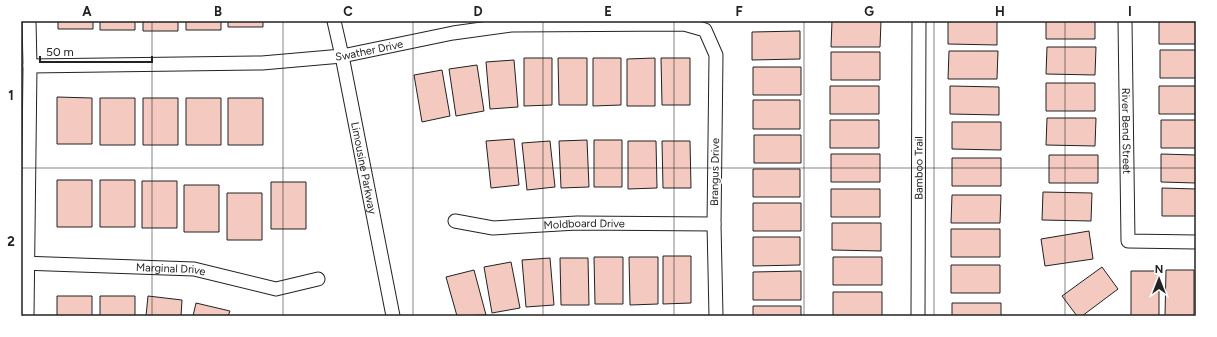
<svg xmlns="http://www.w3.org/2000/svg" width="1217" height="337" font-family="Figtree,sans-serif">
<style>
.building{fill:#f3c9c0;stroke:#222}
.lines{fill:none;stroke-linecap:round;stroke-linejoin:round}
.minor-casing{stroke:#222;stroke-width:15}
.minor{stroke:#fff;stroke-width:13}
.grid{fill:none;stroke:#222;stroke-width:1;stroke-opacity:0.55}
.labels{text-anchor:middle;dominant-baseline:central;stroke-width:3;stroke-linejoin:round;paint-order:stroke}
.street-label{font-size:11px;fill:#222;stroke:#fff}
.neatline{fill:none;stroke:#222;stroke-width:1.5}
.grid-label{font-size:13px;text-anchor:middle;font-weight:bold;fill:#222}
</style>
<rect width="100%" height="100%" fill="#fff"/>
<!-- building -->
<path class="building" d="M58,21H93V29H58Z
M100,21H135V30H100Z
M143,21H178V31H143Z
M186,21H221V30H186Z
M228,21H263V27H228Z
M832,21H881L880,47H831Z
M948,21H997V45L948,44Z
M1046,21H1095V39H1046Z
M1159,21H1196V44H1159Z
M800,31V59L752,60V32Z
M1047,47H1096L1095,75L1046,74Z
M1160,50H1196V78H1160Z
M949,51H998L997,79H948Z
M831,52H880V80H831Z
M524,58H552V105L524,106Z
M558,58H587V105H559Z
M593,58H621V105L593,106Z
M655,58V106H627V59Z
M661,58H690V105H662Z
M514,60L518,107L490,109L486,62Z
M477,65L484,111L456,116L449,69Z
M753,67H801V95H753Z
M442,70L450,116L422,122L414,75Z
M1046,83H1095V111H1046Z
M830,86H879V114H830Z
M950,86L999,87V115L950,114Z
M1159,86H1196V114H1159Z
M57,97L92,98V144H57Z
M100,98H135V145H100Z
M143,98H178V145H143Z
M186,98H221V145H186Z
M228,98H263V145H228Z
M753,100H800V129H753Z
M1047,118H1096L1095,146L1046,145Z
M830,120H879V148H830Z
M1161,120H1196V148H1161Z
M952,122H1001V150L952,149Z
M754,135H801V163H754Z
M514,139L519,185L491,188L486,141Z
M587,140L589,187L561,188L559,141Z
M594,140H622V187H594Z
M550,141L555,187L527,190L522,143Z
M628,141H656L657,188L628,189Z
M662,141H690L691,188H663Z
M831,154H880V182H831Z
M1161,154L1196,155V183L1161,182Z
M1049,155H1098V183H1049Z
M952,158H1001V186H952Z
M753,169H800V197H753Z
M57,180H92V227H57Z
M100,180H135V227H100Z
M142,181H177V228H142Z
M271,182H306V229H271Z
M184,185H219V232H184Z
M1162,188L1196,189V216H1162Z
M831,189H880V217H831Z
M1043,192L1092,193L1091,221L1042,220Z
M227,193H262V240H227Z
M952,195H1001L1000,223H951Z
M753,203H801V231H753Z
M832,223H881V251L832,250Z
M951,229H1000V257H951Z
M1089,231L1093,259L1045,266L1041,239Z
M753,237H800V265L753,266Z
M663,256H691V303L663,304Z
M594,257H623V304H595Z
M629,257H658V304L630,305Z
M833,257H882V285H833Z
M550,258L554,305L526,307L522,260Z
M560,258H588L589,305H561Z
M511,262L520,308L492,313L484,267Z
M951,265H1000V293H951Z
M1102,267L1118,289L1082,316H1077L1062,296Z
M474,270L486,315L457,316L446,277Z
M1166,270H1194V316H1165Z
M801,271V300H753V272Z
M1131,271H1159V316H1131Z
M833,292H882V316H833Z
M57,296H92V316H57Z
M100,296H135V316H100Z
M148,296L182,300L181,316H146Z
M196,303L230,311L228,316H193Z
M952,303H1001V316H952Z
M753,306H801V316H753Z"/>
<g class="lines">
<!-- minor casing -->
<g class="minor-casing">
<g id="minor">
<path id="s1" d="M334,21L342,56L393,316"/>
<path id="s2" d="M1125,21L1128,241L1196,242"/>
<path id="s3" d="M30,66L262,63L342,56L453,33L511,25L684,24L705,30L716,55L714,224L716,316"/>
<path id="s4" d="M455,221L493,228L577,223L714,224"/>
<path id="s5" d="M21,263L194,269L276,289L318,279"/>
<path d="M27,316L30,66L29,21"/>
<path id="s6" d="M918,316L919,21"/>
</g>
</g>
<!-- minor -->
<use href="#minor" class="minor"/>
</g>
<!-- grid -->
<path class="grid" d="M152,21V316M283,21V316M413,21V316M543,21V316M674,21V316M804,21V316M934,21V316M1065,21V316M21,168H1196"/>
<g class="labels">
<!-- street labels -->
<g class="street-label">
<text stroke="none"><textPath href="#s3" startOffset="340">Swather Drive</textPath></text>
<text stroke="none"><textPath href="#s2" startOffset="110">River Bend Street</textPath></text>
<text stroke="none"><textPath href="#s1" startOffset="150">Limousine Parkway</textPath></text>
<text stroke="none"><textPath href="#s6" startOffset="148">Bamboo Trail</textPath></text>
<text transform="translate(715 172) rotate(-89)">Brangus Drive</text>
<text stroke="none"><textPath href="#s4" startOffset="130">Moldboard Drive</textPath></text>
<text stroke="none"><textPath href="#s5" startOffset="150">Marginal Drive</textPath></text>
</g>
</g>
<!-- border -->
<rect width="1217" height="337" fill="none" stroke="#ffffff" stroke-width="44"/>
<!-- north arrow -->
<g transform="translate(1159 279)" stroke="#ffffff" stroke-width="3" paint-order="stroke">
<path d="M0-3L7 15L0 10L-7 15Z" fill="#222222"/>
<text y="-6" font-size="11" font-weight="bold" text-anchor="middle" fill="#222222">N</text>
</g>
<!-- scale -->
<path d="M40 56v6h112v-6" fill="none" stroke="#222222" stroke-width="2"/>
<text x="46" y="56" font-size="12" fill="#222222" stroke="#ffffff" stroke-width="3" paint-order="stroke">50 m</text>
<rect x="22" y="22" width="1173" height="293" class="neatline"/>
<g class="grid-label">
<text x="87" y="16">A</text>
<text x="218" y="16">B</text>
<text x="348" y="16">C</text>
<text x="478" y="16">D</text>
<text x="608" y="16">E</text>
<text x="739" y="16">F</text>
<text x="869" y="16">G</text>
<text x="1000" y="16">H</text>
<text x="1130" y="16">I</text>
<text x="11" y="100">1</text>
<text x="11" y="246">2</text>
</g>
</svg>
